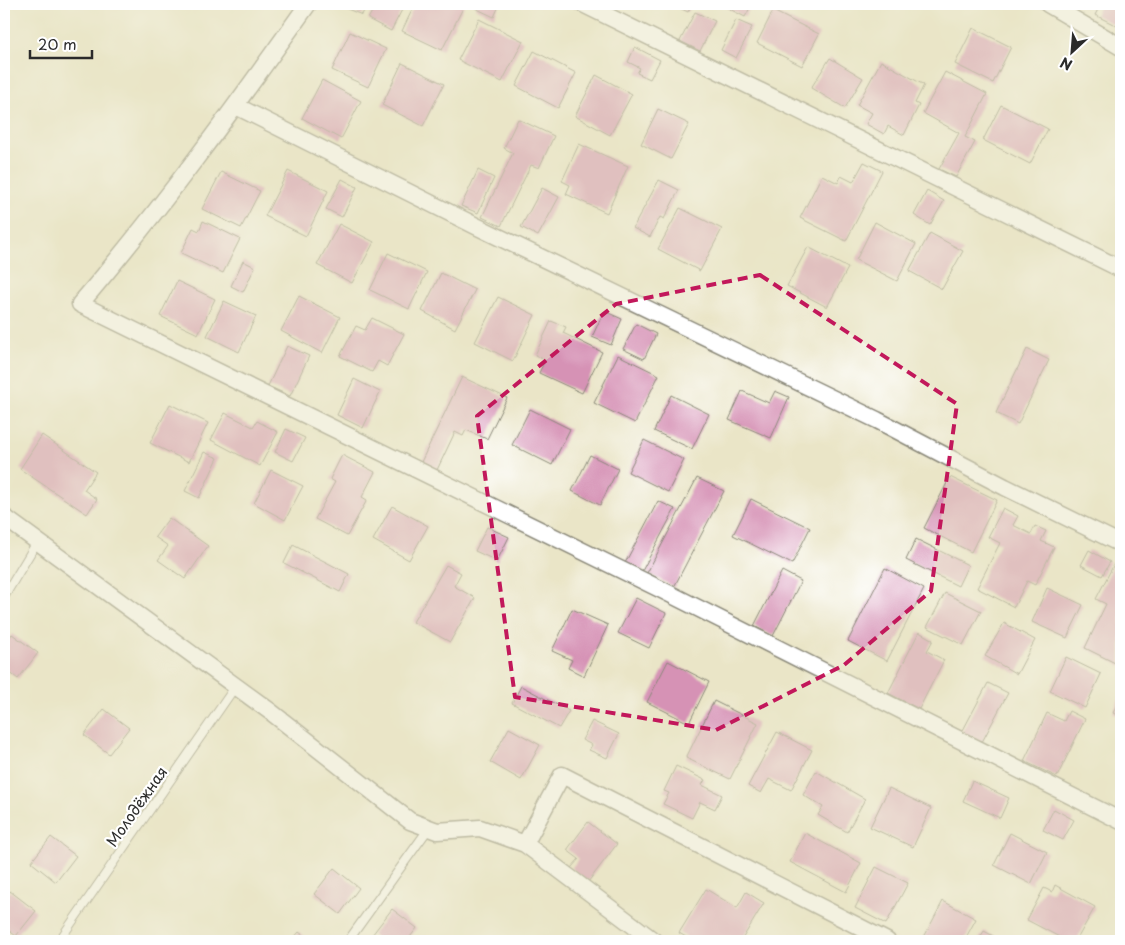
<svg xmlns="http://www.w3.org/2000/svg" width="1125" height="945" font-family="'Playpen Sans',sans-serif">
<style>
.building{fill:#d692b5}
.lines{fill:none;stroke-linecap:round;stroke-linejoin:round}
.service-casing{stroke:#8a8879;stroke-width:10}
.minor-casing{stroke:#8a8879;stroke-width:19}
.service{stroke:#fff;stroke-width:8}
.minor{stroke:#fff;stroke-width:16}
.marked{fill:none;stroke:#c2185b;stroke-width:4;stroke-dasharray:10 6;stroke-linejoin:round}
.labels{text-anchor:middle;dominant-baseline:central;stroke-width:4.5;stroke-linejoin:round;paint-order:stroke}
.street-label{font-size:15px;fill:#2b2b2b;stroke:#fff}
</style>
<rect width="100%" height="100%" fill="#fff"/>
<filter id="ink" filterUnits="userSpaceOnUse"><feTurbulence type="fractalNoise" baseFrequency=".02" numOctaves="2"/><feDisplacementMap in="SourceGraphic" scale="10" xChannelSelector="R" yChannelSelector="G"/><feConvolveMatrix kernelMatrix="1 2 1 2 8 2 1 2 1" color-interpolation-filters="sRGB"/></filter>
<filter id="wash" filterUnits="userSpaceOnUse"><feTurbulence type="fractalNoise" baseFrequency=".0096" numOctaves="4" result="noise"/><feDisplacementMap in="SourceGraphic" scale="20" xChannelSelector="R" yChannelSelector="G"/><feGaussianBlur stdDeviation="1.12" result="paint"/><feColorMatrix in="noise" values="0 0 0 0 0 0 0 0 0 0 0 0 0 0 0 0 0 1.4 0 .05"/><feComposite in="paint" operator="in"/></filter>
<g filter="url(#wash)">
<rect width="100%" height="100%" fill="#eae5c7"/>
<g id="blocks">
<!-- building -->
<path class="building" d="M341,4H367L362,15L340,6Z
M376,4H405L391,31L368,19Z
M415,4H460L464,6L442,50L402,31Z
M477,4H500L494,17L475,8Z
M671,4H692L688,12Z
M720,4H752L745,17Z
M1101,4H1121V28L1095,15Z
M773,11L819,34L802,66L757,43Z
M695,12L715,21L700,51L680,41Z
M479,19L523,41L502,82L458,60Z
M736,20L752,27L736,58L721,50Z
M973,28L1011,47L993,83L955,64Z
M350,32L386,49L368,87L332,70Z
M635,47L660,60L650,79L637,73L640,68L628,62Z
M534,51L576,73L558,108L516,86Z
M830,58L863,78L845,108L811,88Z
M881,61L924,85L915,103L919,105L904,135L888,126L884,134L866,124L872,113L857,105Z
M402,63L444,84L423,126L382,105Z
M945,72L987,94L965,137L975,142L956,177L939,169L959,133L923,113Z
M596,75L632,94L610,135L575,116Z
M322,80L361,101L341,139L302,118Z
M1001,105L1048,129L1030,164L983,140Z
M658,109L689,124L671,159L641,144Z
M518,119L554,136L539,168L531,165L501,226L482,217L513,153L504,148Z
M579,144L628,166L607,213L566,194L570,185L562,181Z
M864,162L882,171L846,241L800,218L822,175L838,183L841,176L853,182Z
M478,170L494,178L478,213L461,206Z
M288,171L328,191L306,236L265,216Z
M221,172L260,191L241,228L202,209Z
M342,179L357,187L342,217L326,209Z
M659,180L679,190L664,219L660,217L650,237L633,228Z
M542,188L559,197L538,236L521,227Z
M927,191L944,201L930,225L914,215Z
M680,208L722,229L700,271L658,249Z
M203,221L240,239L223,273L181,253L193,228L199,231Z
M875,222L916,244L897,281L856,260Z
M339,224L374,242L352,283L317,265Z
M930,233L963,251L942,289L909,271Z
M808,247L848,268L827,307L787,286Z
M388,253L427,272L409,309L370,290Z
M243,261L255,267L243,292L231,286Z
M441,273L475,290L455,329L422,311Z
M177,281L215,299L198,334L160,316Z
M299,296L340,317L322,353L281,331Z
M498,297L535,315L513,361L475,342Z
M224,301L256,316L239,352L207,336Z
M604,311L622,319L611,345L592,337Z
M372,318L404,334L387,366L378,361L372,372L340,356L356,326L365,330Z
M551,321L566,327L563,333L602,352L582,393L539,373L545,360L535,355Z
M636,324L656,334L644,359L623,349Z
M287,346L309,356L290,396L268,386Z
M1027,349L1049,360L1018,424L996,413Z
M618,355L659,375L635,423L594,403Z
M462,377L507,398L487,439L466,430L463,436L455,432L437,470L421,462Z
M354,379L380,392L363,428L337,415Z
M742,391L769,403L775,391L789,397L771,438L729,420Z
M671,395L709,414L692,449L654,431Z
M170,404L208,423L189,462L150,443Z
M530,409L570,429L552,465L512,445Z
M225,413L253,427L257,421L278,432L260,466L211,440Z
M286,429L305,438L293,461L275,452Z
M42,435L96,472L84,490L97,499L87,514L20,469Z
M644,440L684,460L668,492L628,472Z
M204,452L218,458L199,498L185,491Z
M342,455L375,472L362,497L367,500L347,536L315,519L335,482L330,479Z
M590,455L618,469L600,505L572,491Z
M271,470L303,486L285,520L254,503Z
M950,477L997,500L971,552L924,528Z
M697,478L724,491L674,587L647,573Z
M751,499L810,528L792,564L733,535Z
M658,501L675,509L642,571L625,563Z
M392,506L428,526L409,560L373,540Z
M1003,508L1018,516L1013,525L1031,534L1035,526L1046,531L1041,541L1054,547L1035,585L1027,581L1014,607L977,588L1000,543L988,537Z
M169,518L208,546L185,579L158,560L168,546L155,537Z
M487,527L509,537L497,561L475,551Z
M916,539L968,565L958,586L906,560Z
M293,545L349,574L340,592L284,563Z
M1089,550L1110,562L1102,576L1081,565Z
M1115,562L1121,565L1120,602H1121V666L1085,648L1106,604L1096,599Z
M446,565L461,573L454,586L475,598L450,642L413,622Z
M885,568L924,589L887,661L848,641Z
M782,571L801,581L773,636L754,626Z
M1047,588L1083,605L1067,638L1032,622Z
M945,593L981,611L963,645L927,627Z
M636,598L666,613L649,648L618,633Z
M572,609L608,625L584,676L568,668L572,660L552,651Z
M1004,623L1035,640L1017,674L985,656Z
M919,632L933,640L927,651L944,660L919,709L888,693Z
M12,634L38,653L18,679L4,668V645Z
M1066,657L1101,674L1085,708L1050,691Z
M668,661L709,682L689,723L647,702Z
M988,683L1008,693L982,742L962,732Z
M521,686L569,711L559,728L512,703Z
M1121,695V717L1113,713Z
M714,701L758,723L730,779L686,758Z
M104,709L129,728L109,754L84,735Z
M1069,711L1085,719L1057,777L1024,761L1047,713L1064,721Z
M592,721L619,734L607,758L589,750L592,745L582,740Z
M509,728L540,745L521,780L490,762Z
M777,732L812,750L791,790L769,779L761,793L748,786Z
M676,766L705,780L702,785L722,795L715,809L700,802L692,818L663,804L669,793L664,791Z
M816,771L865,799L847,832L818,815L823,807L803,795Z
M972,781L1009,798L1000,818L963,801Z
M889,788L931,808L913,847L870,827Z
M1054,809L1074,820L1063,840L1043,830Z
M588,822L617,844L588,882L571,868L579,859L567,850Z
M805,833L861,863L846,892L790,862Z
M1010,833L1047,852L1031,884L994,865Z
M51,837L76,856L56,882L31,862Z
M876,867L908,883L886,924L855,908Z
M334,868L359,888L340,914L314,894Z
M1055,885L1095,907L1076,941H1067L1027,920L1044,888L1052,892Z
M706,889L737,908L746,892L764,903L741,941H693L679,933Z
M10,891L36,911L16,936L4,927V900Z
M943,901L976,919L964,941H928L923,939Z
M392,909L417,928L407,941H381L372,935Z
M984,931L1003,941H978Z
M299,932L311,941H291Z"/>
</g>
</g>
<g filter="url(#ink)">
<use href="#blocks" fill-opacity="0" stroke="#8a8879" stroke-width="1"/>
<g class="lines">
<!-- service casing -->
<g class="service-casing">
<path id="service" d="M4,597L37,542
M59,941L235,687
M348,941L429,828"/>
</g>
<!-- minor casing -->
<g class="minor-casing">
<path id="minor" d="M308,4C235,107 162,208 80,304L660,589L1121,821
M583,4L1121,269
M1048,4L1121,47
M236,106L476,226L877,420L1005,487L1121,544
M4,517L271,712L410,821L437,831L480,828L525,844L654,941
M525,844L562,775L887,941"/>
</g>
<!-- service -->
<use href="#service" class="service"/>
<!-- minor -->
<use href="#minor" class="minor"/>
</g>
</g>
<!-- marked area -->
<path d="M0 0H1125V945H0ZM760,275L957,404L931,591L844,665L716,730L515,697L477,416L616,304Z" fill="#eae5c7" fill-opacity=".55" fill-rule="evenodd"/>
<path class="marked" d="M760,275L957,404L931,591L844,665L716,730L515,697L477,416L616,304Z"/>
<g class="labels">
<!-- street labels -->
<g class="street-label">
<text transform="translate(136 806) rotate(-55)">Молодёжная</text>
</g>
</g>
<!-- margin -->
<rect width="1125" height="945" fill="none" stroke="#fff" stroke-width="20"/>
<!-- north arrow -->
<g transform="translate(1072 52) rotate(206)" stroke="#ffffff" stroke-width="4" paint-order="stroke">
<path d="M0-4L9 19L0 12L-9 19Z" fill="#2b2b2b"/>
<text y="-8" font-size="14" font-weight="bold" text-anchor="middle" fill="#2b2b2b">N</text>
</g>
<!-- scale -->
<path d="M30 50v8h62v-8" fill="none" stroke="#2b2b2b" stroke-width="2.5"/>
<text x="38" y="50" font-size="15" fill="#2b2b2b" stroke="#ffffff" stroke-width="4" paint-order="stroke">20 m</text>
</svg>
